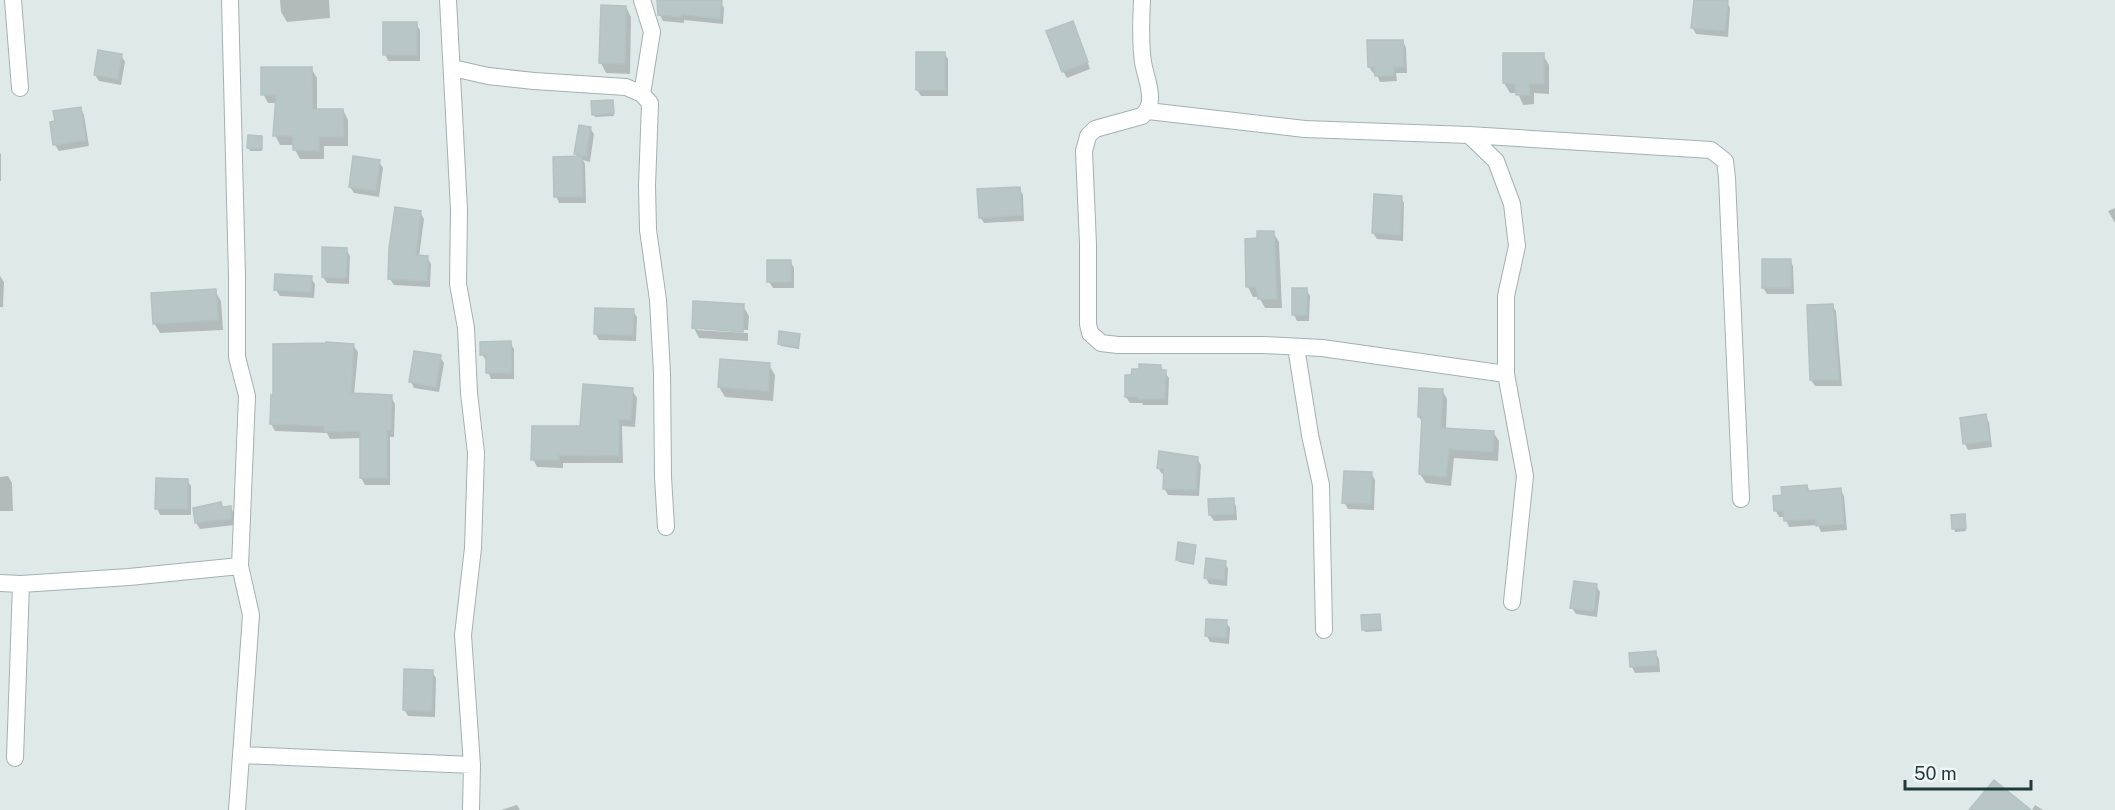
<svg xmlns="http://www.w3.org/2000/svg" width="2115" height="810" font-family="'Public Sans',sans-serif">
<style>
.shadow{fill:#0003}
.building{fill:#b8c7c5;stroke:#b2c3c1;stroke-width:1.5}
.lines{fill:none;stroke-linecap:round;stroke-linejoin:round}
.minor-casing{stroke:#a2b1b0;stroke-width:18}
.minor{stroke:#fff;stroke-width:16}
</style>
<rect width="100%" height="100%" fill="#dfeae8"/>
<!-- shadow -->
<path class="shadow" d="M280,0H329L330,18L287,22L281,12Z
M658,0L721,2L724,8L723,24L684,20V23L663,21L657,9Z
M1696,0L1727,2L1730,8L1728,37L1696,34L1692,27Z
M626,7L631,17L630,74L606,73L601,63Z
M416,24L420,30V61H388L385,54Z
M1076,29L1090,69L1067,78L1063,71Z
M1403,41L1406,48L1407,73H1396L1397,81L1380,82L1376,73H1373L1369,67Z
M944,53L948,59V96H921L917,90Z
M121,55L125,62L121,85L99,81L95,75Z
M1543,55L1549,65V94L1534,93V104L1523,105L1518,93H1510L1504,83Z
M311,68L317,78V111L343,110L348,120V146H324V159H300L295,150V145H280L275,135L277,103H268L263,94Z
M612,101L614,116L595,117L593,114Z
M80,108L84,115L89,146L59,151L55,145Z
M590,128L594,134L590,162L583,160L585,164L586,203H559L556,196L578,158L575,153Z
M261,137L262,151H250L249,148Z
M0,153L1,154V181H0Z
M379,162L383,168L379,197L354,193L350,187Z
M1019,188L1023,195L1024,221L984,223L980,217Z
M1401,197L1404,203L1403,241L1377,239L1373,233Z
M2115,208V223L2108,211Z
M420,212L424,219L419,257H427L431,264L430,287L394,285L390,279Z
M1273,232L1279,242L1282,308H1265L1259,297H1253L1248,287L1259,240Z
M324,249H346L350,256L349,284L327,283L323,277Z
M1790,260L1793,266L1794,294H1767L1763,288Z
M790,261L794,268V288H773L769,282Z
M0,276L4,282L3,307H0Z
M311,278L315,284L314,298L280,296L276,290Z
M1306,289L1310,296L1309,321H1297L1294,315Z
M215,291L221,301L223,330L160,333L154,323Z
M1832,305L1836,311L1842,386H1815L1811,380Z
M743,306L749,316L748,330L697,327V330L748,333V341L699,338L694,328Z
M633,311L637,317L636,341L599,340L595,333Z
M799,335L800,338L799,349L781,346L779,344Z
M510,343L514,349V379H491L488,372L487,361L482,355L481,344Z
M353,345L358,352L354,395L391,397L395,404L394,437H390V485H365L361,478L362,438L330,439L327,433L275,431L271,424Z
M440,357L444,363L439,392L414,388L411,382Z
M769,365L775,375L773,401L725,397L719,387Z
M1160,366L1169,378L1168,405H1143L1142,403H1130L1126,397Z
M632,390L637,398L635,427L622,426L623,463H563V468L537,467L533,459Z
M1442,390L1447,399L1446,429L1493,432L1499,441L1498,461L1454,458L1451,486L1426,483L1420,474L1423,423L1419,417Z
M1985,416L1989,422L1992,447L1968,450L1965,444Z
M1197,458L1201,465L1199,496L1168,495L1164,488L1165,474H1162L1158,468Z
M1371,473L1375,480L1374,510L1348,509L1344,502Z
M8,476L12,483L13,511H0V477Z
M187,480L191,486V515H160L157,508Z
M1807,486L1810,492L1841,490L1844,496L1847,530L1821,532L1818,525L1789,527L1785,517H1779L1776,511L1775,497H1783Z
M1233,500L1236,506L1237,520L1214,521L1210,515Z
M221,504L223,508L231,507L234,514V525L200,529L196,523L194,509Z
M1964,515L1966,531L1955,532L1952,517Z
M1195,546L1196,549L1194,565L1179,562L1177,559Z
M1225,562L1228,569L1227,586L1209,584L1206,578Z
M1596,585L1600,592L1597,617L1576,614L1572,608Z
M1379,616L1382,631L1365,632L1364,630Z
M1226,622L1230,628L1229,644L1210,642L1207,636Z
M1655,652L1659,659L1660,672L1635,673L1632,667L1631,654Z
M432,672L436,678L435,717L408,716L404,709Z
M517,805L520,810H501Z
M2035,805L2043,810H2032Z"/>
<!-- building -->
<path class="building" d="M657,0H722L720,19L681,14V17L658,15Z
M1694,0H1728L1725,31L1691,28Z
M601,5L626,6L625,64L599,63Z
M1073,21L1088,62L1062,72L1046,31Z
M383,22H417V55H383Z
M1367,40H1403L1404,67H1394V75L1375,76L1374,67H1368Z
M98,50L122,54L118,79L94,75Z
M916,52H945V90H916Z
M1503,53H1544V84H1529L1530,95H1516L1515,84L1503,83Z
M261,67H312L313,109H343L344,137H319V151L293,150V136H273L276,95H261Z
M613,100L614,113L592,115L591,101Z
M81,107L86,140L53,145L50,122L55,121L53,111Z
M579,125L591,127L586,156L574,154Z
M248,135L262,136V149L247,148Z
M353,156L380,160L376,191L349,187Z
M582,156L583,197H554L553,157Z
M1020,187L1022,215L979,218L977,189Z
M1374,194L1402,196L1400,235L1372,233Z
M395,207L421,211L416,255L428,256L427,281L388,279L389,248Z
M1257,231H1274L1277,299H1258L1256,287H1246L1245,239L1257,238Z
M322,247L347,248L346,278L322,277Z
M1762,259H1791V288H1762Z
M767,260H791V282H767Z
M275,274L312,276L311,292L274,290Z
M1292,288H1307V315H1292Z
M216,289L218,320L153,324L151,293Z
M693,301L744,304L743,332L692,328Z
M1833,304L1839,380H1810L1807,305Z
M595,308L634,309L633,335L594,334Z
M779,331L800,334L798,347L778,344Z
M511,341L512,373H486V355H480V342Z
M326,342L354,344L351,393L392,395L391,430H387V478H360V431L324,432V426L270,424L271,395L273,396V344L326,343Z
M414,351L441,355L436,387L409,382Z
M720,359L770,363L768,391L718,387Z
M1139,364L1161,365V370H1166L1165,399H1138V397H1125V375H1131L1132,369H1139Z
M583,384L633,388L631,420L619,419V456L559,455V460H531L532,426H580Z
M1419,388L1443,389L1441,428L1494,431L1493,452L1449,449L1446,477L1419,474L1422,417H1418Z
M1986,414L1990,441L1963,444L1960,418Z
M1159,451L1198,457L1196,490L1163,489L1164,469L1157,468Z
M1344,471L1372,472L1371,504L1342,503Z
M156,478L188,479V509H155Z
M1807,485L1808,491L1841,488L1844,524L1816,526V519L1784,521L1783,511H1774L1773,496L1782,495L1781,487Z
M1234,498V514L1209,515L1208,499Z
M221,502L222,507L231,506V519L195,523L193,508Z
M1965,514L1966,528L1952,529L1951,515Z
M1178,542L1196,545L1193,563L1176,560Z
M1206,558L1226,561L1224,580L1204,578Z
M1574,581L1597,584L1594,611L1570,608Z
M1380,614L1381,629L1362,630L1361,615Z
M1206,619L1227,620L1226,638L1205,636Z
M1656,651L1657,665L1630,667L1629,653Z
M404,669L433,670L432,711L403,710Z
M1994,780L2031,810H1969Z"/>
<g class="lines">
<!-- minor casing -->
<g class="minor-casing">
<path id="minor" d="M13,0L20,88
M230,0L237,277V357L247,396L240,566L251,615L241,755
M448,0L459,209L458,284L466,328L469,393L476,453L473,548L463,635L472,765L471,810
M642,0L652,32L642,94
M1142,0C1141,21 1140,42 1143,62C1145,75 1151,87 1150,100C1150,107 1147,111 1142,116L1095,129L1088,136L1084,151L1088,244V324L1090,333L1101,343L1118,345H1264L1322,348L1506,374
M453,68L488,76L534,81L626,87L642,94L650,103L647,186L648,230L658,300L662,373L663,477L666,527
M1148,111L1305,129L1469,135L1711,150L1725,161L1727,178L1741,499
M1469,135L1496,161L1512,204L1517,246L1506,296V374L1525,476L1512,602
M1296,347L1310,435L1321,485L1324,630
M0,583L21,584L129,577L240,566
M15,758L21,584
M237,810L241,755L472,765"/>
</g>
<!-- minor -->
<use href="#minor" class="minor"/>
</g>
<!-- scale -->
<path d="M1905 780v9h126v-9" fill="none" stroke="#213939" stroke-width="3"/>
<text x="1914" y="780" font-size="18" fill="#213939" stroke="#f0f7f5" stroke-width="4.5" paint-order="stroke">50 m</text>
</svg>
